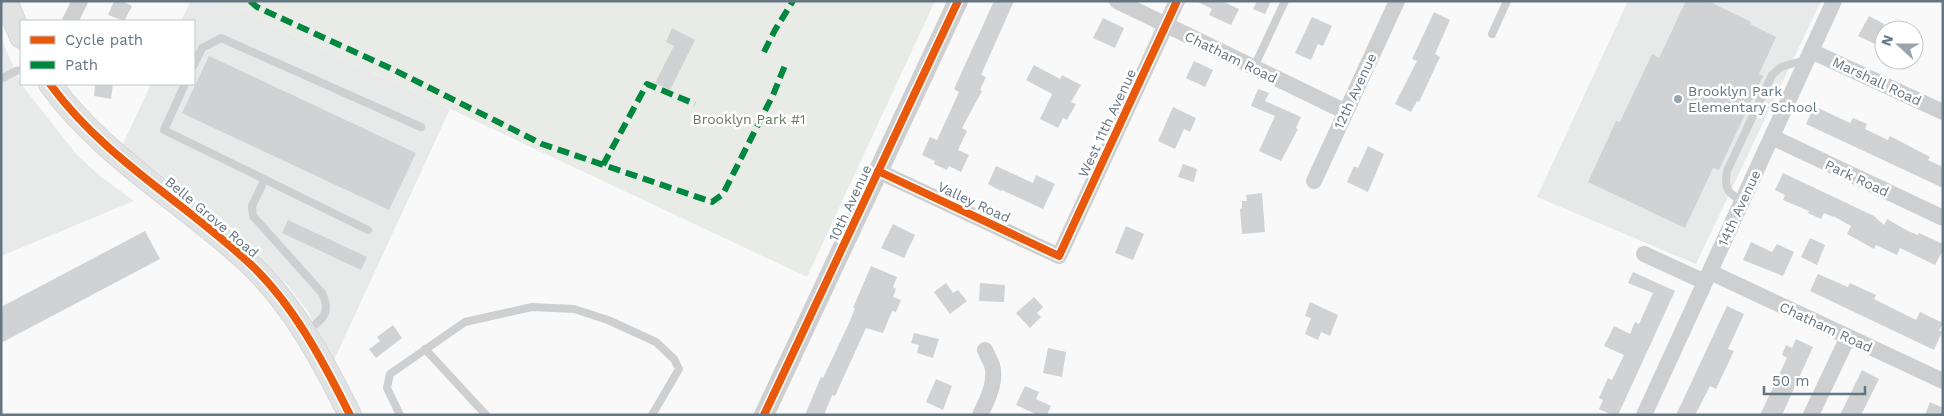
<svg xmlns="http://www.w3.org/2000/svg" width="1944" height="416" font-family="'Work Sans',sans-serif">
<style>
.built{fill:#e8e9e9}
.green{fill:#e8ebe6}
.building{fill:#d0d2d3}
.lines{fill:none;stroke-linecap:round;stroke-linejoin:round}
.secondary-casing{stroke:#d5d6d7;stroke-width:24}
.service{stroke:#cecfd0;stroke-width:8}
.minor{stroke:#cecfd0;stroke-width:16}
.tertiary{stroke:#cecfd0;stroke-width:20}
.secondary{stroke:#e1e2e2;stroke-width:22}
.quiet{stroke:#00873e;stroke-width:6;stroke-dasharray:12 6;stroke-linecap:butt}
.cycleway-casing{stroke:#fff;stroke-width:11}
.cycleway{stroke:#e8590c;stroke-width:8}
.poi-dot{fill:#99a4ac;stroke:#fff;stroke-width:2}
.labels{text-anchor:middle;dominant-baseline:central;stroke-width:5;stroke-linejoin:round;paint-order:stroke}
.street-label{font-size:14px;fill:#657683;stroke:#fff}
.poi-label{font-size:14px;fill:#657683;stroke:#fff;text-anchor:start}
.park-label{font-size:14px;fill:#687a64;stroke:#fff}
</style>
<rect width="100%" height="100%" fill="#f9f9f9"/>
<!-- built -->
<path class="built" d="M191,1H221L450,109L334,360L309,313L289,287L258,253L220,217L122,146L151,84H194V21H181Z
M1628,1H1821L1696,264L1537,197Z
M1,38L21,84L77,155L100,176L134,201L1,256Z"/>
<!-- green -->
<path class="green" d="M221,1H935L807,277Z"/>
<!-- building -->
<path class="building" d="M114,1H122L132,6L124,21L108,15Z
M994,1H1014L981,75L986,77L980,90L982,91L962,128L967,131L958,150L969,155L961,172L949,166L947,170L934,164L935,161L922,155L930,137L937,140L959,92L954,89Z
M1196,1H1222L1239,9L1231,25L1209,15L1212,9Z
M1257,1H1271L1265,14L1253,9Z
M1686,1H1708L1751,22L1750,24L1776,37L1759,74L1763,76L1719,170L1713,168L1685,228L1588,182L1616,121L1620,122L1652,54L1659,58Z
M1434,12L1450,20L1435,54L1440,57L1419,102L1417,101L1411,112L1395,104L1417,61L1412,59Z
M1869,16L1884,24L1875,44L1858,36Z
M1312,17L1332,26L1323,46L1318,44L1311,60L1295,53Z
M1103,18L1124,28L1115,48L1093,38Z
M672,28L695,40L670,90L655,83L674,46L666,42Z
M209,56L416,153L389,210L182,113Z
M1194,61L1213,70L1205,87L1186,78Z
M1034,65L1060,79L1062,75L1081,85L1071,102L1076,104L1067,120L1063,118L1058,128L1040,119L1052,94L1026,80Z
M95,84H113L111,99L94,96Z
M1258,89L1269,93L1265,101L1301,117L1296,128L1298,129L1281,161L1259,151L1275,116L1251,106Z
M1814,106L1850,123L1853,118L1867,124L1865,129L1888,140L1890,136L1930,157L1928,160L1943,167V188L1806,124Z
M1173,107L1196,118L1190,132L1184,129L1175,149L1158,141Z
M1368,146L1384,154L1368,192L1347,182L1354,166L1358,168Z
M1183,164L1197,169L1194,182L1178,177Z
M996,166L1033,183L1036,175L1055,184L1043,209L1002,190L1001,191L988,184Z
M1783,173L1874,216L1884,225L1887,219L1908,231L1918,235L1919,233L1943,244V250L1935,265L1900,248L1897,255L1876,245L1874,249L1847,234L1851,226L1833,216V217L1824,213L1821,219L1808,213L1809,211L1783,200L1785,195L1775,190Z
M1262,193L1265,232L1242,234L1240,209L1242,208V201H1247L1246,195Z
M288,220L367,257L361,270L282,233Z
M893,224L915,235L904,258L881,248Z
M1126,226L1144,234L1133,260L1115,253Z
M145,231L160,259L1,343V307Z
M1810,238L1825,245L1817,265L1801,257Z
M1751,242L1772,252L1777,244L1794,252L1783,276L1743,260Z
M871,266L897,277L893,287L896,289L893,297L901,300L896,312L892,311L883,333L866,328L835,396L832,395L824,415H805L821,377L823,378L850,321L855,308H853Z
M1633,272L1675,291L1618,415H1612L1599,409L1603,400L1599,398L1608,378L1612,380L1624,355L1604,346L1614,326L1630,334L1635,322L1639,324L1653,293L1628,283Z
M1818,274L1848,287L1850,283L1876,295L1874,299L1916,320L1920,312L1943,323L1939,330L1942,332L1934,350L1810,291Z
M946,283L953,293L958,290L967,301L950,314L934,292Z
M980,283L1005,285L1004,302L979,301Z
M1034,297L1043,307L1037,313L1041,317L1030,328L1016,313Z
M1310,302L1338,315L1330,336L1321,332L1318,340L1305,334L1311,318L1305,316Z
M1727,306L1744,314L1728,349L1734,351L1716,389L1710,386L1695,415H1676Z
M393,325L402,338L376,358L369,349L380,341L377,337Z
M914,333L939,339L933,358L917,353L919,345L911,343Z
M1796,339L1813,347L1782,415H1760L1787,358L1782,355L1786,345L1792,348Z
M1048,348L1066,352L1062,377L1043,373Z
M1862,370L1879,379L1861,415H1840Z
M936,379L952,386L943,410L926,402Z
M1025,386L1039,392L1036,399L1051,406L1047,415H1038L1016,405Z
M1930,402L1943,408V415H1925Z"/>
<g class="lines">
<!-- secondary casing -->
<g class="secondary-casing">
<path id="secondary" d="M6,1L21,37
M50,84C102,156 182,201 247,261C292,302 323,361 350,415"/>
</g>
<!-- service -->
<path class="service" d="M1492,34L1507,1
M194,65L202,48L221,38L421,127
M1254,67L1285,1
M1,79L16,71L21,70
M185,84L164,130L368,230
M265,179L252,206L253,216L322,293C332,314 322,320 306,331
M1743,201C1727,194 1724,187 1727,171L1772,75L1781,67L1806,60
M425,349L486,415
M400,415L387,388L390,374L465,322L532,307L574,309L608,320L656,342L674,359L679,369L652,415"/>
<!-- minor -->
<path class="minor" d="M1117,1L1346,112
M70,21L80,1
M1811,51L1943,112
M1772,137L1943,218
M878,171L1059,256L1177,1
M1314,181L1397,1
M1644,254L1705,282
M1710,272L1943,381
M980,415C987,401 997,381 992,365C990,360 987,355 985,350
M1644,415L1834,1
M1811,415L1848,337"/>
<!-- tertiary -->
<path class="tertiary" d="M764,415L958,1"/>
<!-- secondary -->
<use href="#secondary" class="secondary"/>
<!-- quiet -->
<path class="quiet" d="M250,1L257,7L394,70L542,144L712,202L723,194L773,95L786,63
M764,52L775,30L793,1
M603,165L647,84L695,104"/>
<!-- cycleway casing -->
<g class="cycleway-casing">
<path id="cycleway" d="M50,84C102,156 182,201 247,261C292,302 323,361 350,415
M878,171L1059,256L1177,1
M764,415L958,1"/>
</g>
<!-- cycleway -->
<use href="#cycleway" class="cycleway"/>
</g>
<!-- markers -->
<circle class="poi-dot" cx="1678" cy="99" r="5"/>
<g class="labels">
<!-- street labels -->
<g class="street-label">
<text transform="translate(1231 57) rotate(26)">Chatham Road</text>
<text transform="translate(1877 81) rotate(25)">Marshall Road</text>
<text transform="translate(1355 91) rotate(-65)">12th Avenue</text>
<text transform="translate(1107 123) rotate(-65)">West 11th Avenue</text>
<text transform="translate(1857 178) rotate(25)">Park Road</text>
<text transform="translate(974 202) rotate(25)">Valley Road</text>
<text transform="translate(850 203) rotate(-65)">10th Avenue</text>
<text transform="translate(1739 208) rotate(-65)">14th Avenue</text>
<text transform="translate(212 217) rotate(40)">Belle Grove Road</text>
<text transform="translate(1826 327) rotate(25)">Chatham Road</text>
</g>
<!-- poi labels -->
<g class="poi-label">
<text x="1688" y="91">Brooklyn Park<tspan x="1688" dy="16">Elementary School</tspan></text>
</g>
<!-- park labels -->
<g class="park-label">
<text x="749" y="119">Brooklyn Park #1</text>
</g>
</g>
<!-- border -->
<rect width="1944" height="416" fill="none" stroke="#657683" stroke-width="5"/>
<!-- legend -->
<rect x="20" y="20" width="175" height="65" fill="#ffffff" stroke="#c1c8cd"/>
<rect x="30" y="36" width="25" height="8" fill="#e8590c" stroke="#c1c8cd"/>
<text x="65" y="45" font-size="15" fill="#657683">Cycle path</text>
<rect x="30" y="61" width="25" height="8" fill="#00873e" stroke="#c1c8cd"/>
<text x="65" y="70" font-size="15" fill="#657683">Path</text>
<!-- north arrow -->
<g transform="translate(1899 45) rotate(291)"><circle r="24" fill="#ffffff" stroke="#c1c8cd"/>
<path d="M0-4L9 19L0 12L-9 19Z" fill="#99a4ac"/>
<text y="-8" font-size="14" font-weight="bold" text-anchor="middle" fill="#657683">N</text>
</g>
<!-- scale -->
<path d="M1764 386v8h101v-8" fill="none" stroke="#657683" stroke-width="2.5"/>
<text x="1772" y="386" font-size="15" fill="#657683" stroke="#ffffff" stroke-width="4" paint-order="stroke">50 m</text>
</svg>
